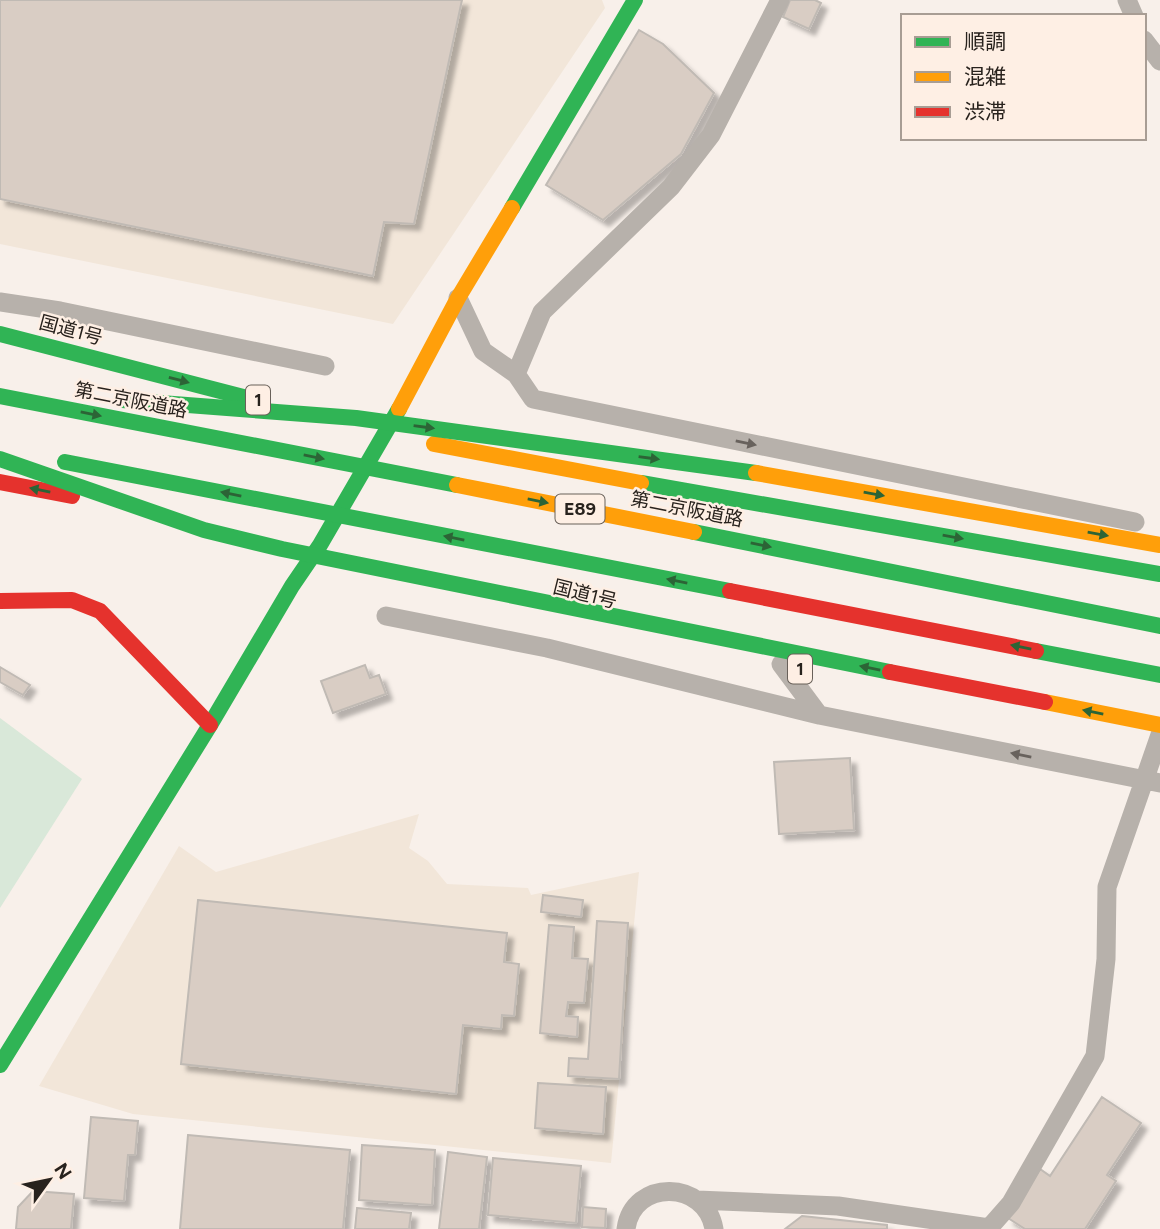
<svg xmlns="http://www.w3.org/2000/svg" width="1160" height="1229" font-family="Figtree,'Noto Sans JP',sans-serif">
<style>
.industrial{fill:#f2e6d9}
.green{fill:#d9e8d9}
.building{fill:#d9cdc4;stroke:#c0bab4;stroke-width:2;filter:url(#shadow)}
.lines{fill:none;stroke-linecap:round;stroke-linejoin:round}
.street{stroke:#b7b1ab;stroke-width:19}
.fast{stroke:#30b455;stroke-width:16}
.slow{stroke:#ff9f0a;stroke-width:16}
.jam{stroke:#e5322d;stroke-width:16}
.fast-bridge{stroke:#30b455;stroke-width:16}
.slow-bridge{stroke:#ff9f0a;stroke-width:16}
.jam-bridge{stroke:#e5322d;stroke-width:16}
.oneway{fill:#2c6436}
.oneway2{fill:#68625d}
.labels{text-anchor:middle;dominant-baseline:central;stroke-width:5;stroke-linejoin:round;paint-order:stroke}
.shield{fill:#feefe4;stroke:#686059;stroke-width:2}
.shield-label{font-size:18px;font-weight:bold;fill:#28221d}
.street-label{font-size:19px;fill:#28221d;stroke:#feefe4}
</style>
<defs>
<filter id="shadow"><feDropShadow dx="6" dy="6" stdDeviation="2" flood-color="#0004"/></filter>
</defs>
<rect width="100%" height="100%" fill="#f8f0ea"/>
<!-- industrial -->
<path class="industrial" d="M0,0H602L605,8L393,324L0,244Z
M419,814L409,848L428,861L447,884L528,888L531,895L639,872L611,1163L133,1114L39,1086L179,846L216,872Z"/>
<!-- green -->
<path class="green" d="M0,718L82,779L0,908Z"/>
<!-- building -->
<path class="building" d="M0,0H462L414,224L384,222L373,276L0,199Z
M790,0H815L821,3L809,29L783,17Z
M639,30L663,44L714,93L681,154L603,220L546,185Z
M365,665L370,678L379,675L386,694L333,713L321,681Z
M0,667L30,685L23,695L0,682Z
M850,758L854,830L779,834L774,762Z
M543,895L583,900L581,917L541,912Z
M198,900L507,933L504,962L519,964L514,1016L502,1015L501,1029L463,1025L456,1094L181,1064Z
M597,921L628,923L619,1079L568,1076L569,1058L588,1059Z
M549,925L574,927L572,958L588,959L584,1003L568,1002L566,1016L578,1017L577,1037L540,1033Z
M538,1083L606,1087L603,1134L535,1128Z
M1102,1097L1141,1123L1107,1175L1116,1181L1085,1229H1025L1008,1218L1040,1169L1050,1176Z
M91,1117L138,1121L135,1155H128L124,1201L84,1198Z
M188,1135L350,1150L343,1229H180Z
M362,1145L435,1150L432,1205L359,1200Z
M448,1152L487,1157L479,1229H439Z
M493,1158L581,1166L576,1223L488,1215Z
M33,1191L74,1194L71,1229H16L18,1207Z
M583,1207L606,1209L605,1228L582,1227Z
M357,1208L411,1213L409,1229H355Z
M802,1216L887,1225V1229H785Z"/>
<g class="lines">
<!-- street -->
<path class="street" d="M780,0L711,135L671,187L542,312L516,374L533,399L1135,522
M1127,0L1134,16
M1144,40L1160,61
M458,298L483,351L516,374
M0,302L60,311L325,366
M386,616L547,648L819,715L1160,783
M781,664L819,715
M697,1200L838,1206L989,1228L1011,1203L1095,1056L1106,959L1107,887L1160,735
M626,1229C633,1178 706,1180 714,1229"/>
<!-- fast -->
<path class="fast" d="M512,208L635,0
M0,334L259,401
M641,483L1160,574
M0,1065L210,725L292,586L320,545L399,409"/>
<!-- slow -->
<path class="slow" d="M399,409L458,298L512,208
M434,444L641,483"/>
<!-- jam -->
<path class="jam" d="M0,482L72,496
M0,601L72,600L100,611L210,725"/>
<!-- fast-bridge -->
<path class="fast-bridge" d="M0,396L457,485
M122,400L356,418L756,473
M0,459L204,530L282,549L890,672
M65,462L730,591
M694,532L1160,626
M1036,651L1160,675"/>
<!-- slow-bridge -->
<path class="slow-bridge" d="M756,473L1160,545
M457,485L694,532
M1045,702L1160,725"/>
<!-- jam-bridge -->
<path class="jam-bridge" d="M730,591L1036,651
M890,672L1045,702"/>
</g>
<!-- one-way arrows -->
<defs><path id="oneway-solid" d="M-6-.8H1V-3.2L6.5 0L1 3.2V.8H-6Z" transform="scale(1.75)"/></defs>
<g class="oneway">
<use href="#oneway-solid" transform="translate(179 380) rotate(15)"/>
<use href="#oneway-solid" transform="translate(91 414) rotate(11)"/>
<use href="#oneway-solid" transform="translate(424 427) rotate(8)"/>
<use href="#oneway-solid" transform="translate(314 457) rotate(11)"/>
<use href="#oneway-solid" transform="translate(649 458) rotate(8)"/>
<use href="#oneway-solid" transform="translate(40 490) rotate(-169)"/>
<use href="#oneway-solid" transform="translate(231 494) rotate(-169)"/>
<use href="#oneway-solid" transform="translate(874 494) rotate(10)"/>
<use href="#oneway-solid" transform="translate(538 501) rotate(11)"/>
<use href="#oneway-solid" transform="translate(1098 534) rotate(10)"/>
<use href="#oneway-solid" transform="translate(953 537) rotate(10)"/>
<use href="#oneway-solid" transform="translate(454 538) rotate(-169)"/>
<use href="#oneway-solid" transform="translate(761 545) rotate(11)"/>
<use href="#oneway-solid" transform="translate(677 581) rotate(-169)"/>
<use href="#oneway-solid" transform="translate(1021 647) rotate(-169)"/>
<use href="#oneway-solid" transform="translate(870 668) rotate(-169)"/>
<use href="#oneway-solid" transform="translate(1093 712) rotate(-169)"/>
</g>
<g class="oneway2">
<use href="#oneway-solid" transform="translate(746 443) rotate(12)"/>
<use href="#oneway-solid" transform="translate(1021 755) rotate(-169)"/>
</g>
<g class="labels">
<!-- shield labels -->
<g class="shield">
<rect x="246" y="385.5" width="24" height="29" rx="5"/>
<rect x="555.5" y="494.5" width="49" height="29" rx="5"/>
<rect x="788" y="654.5" width="24" height="29" rx="5"/>
</g>
<g class="shield-label">
<text x="258" y="400">1</text>
<text x="580" y="509">E89</text>
<text x="800" y="669">1</text>
</g>
<!-- street labels -->
<g class="street-label">
<text transform="translate(71 330) rotate(15)">国道1号</text>
<text transform="translate(131 400) rotate(11)">第二京阪道路</text>
<text transform="translate(687 509) rotate(11)">第二京阪道路</text>
<text transform="translate(585 594) rotate(14)">国道1号</text>
</g>
</g>
<!-- legend -->
<rect x="901" y="14" width="245" height="126" fill="#feefe4" stroke="#a89d94" stroke-width="2"/>
<rect x="915" y="37" width="35" height="10" fill="#30b455" stroke="#a89d94" stroke-width="2"/>
<text x="964" y="49" font-size="21" fill="#28221d">順調</text>
<rect x="915" y="72" width="35" height="10" fill="#ff9f0a" stroke="#a89d94" stroke-width="2"/>
<text x="964" y="84" font-size="21" fill="#28221d">混雑</text>
<rect x="915" y="107" width="35" height="10" fill="#e5322d" stroke="#a89d94" stroke-width="2"/>
<text x="964" y="119" font-size="21" fill="#28221d">渋滞</text>
<!-- north arrow -->
<g transform="translate(49 1180) rotate(57)" stroke="#feefe4" stroke-width="5" paint-order="stroke">
<path d="M0-5L12 26L0 18L-12 26Z" fill="#28221d"/>
<text y="-10" font-size="19" font-weight="bold" text-anchor="middle" fill="#28221d">N</text>
</g>
</svg>
